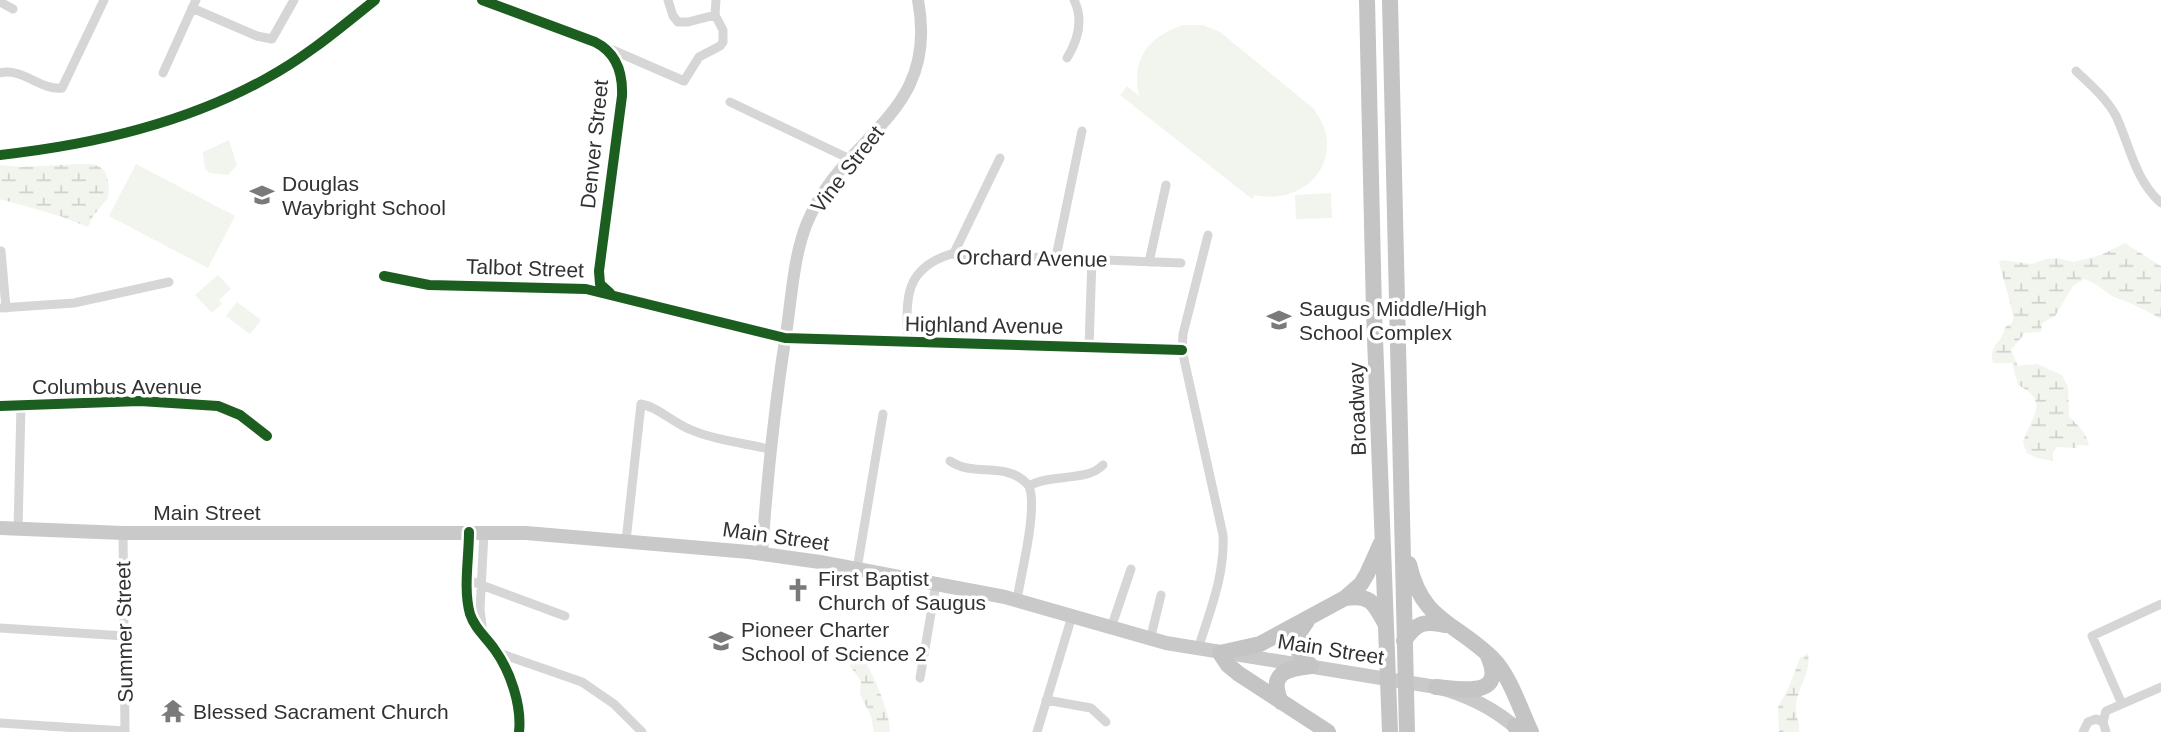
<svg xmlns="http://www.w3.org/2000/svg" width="2161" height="732" font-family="Arial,sans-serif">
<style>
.wetland{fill:url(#wetland-marsh)}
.park{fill:#f1f5ed}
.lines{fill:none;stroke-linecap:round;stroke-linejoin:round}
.street{stroke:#d6d6d6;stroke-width:9}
.secondary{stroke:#cfcfcf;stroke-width:12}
.primary{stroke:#c9c9c9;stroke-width:14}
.highway{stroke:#c4c4c4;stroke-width:16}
.cycleway-casing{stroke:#fff;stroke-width:15}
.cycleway{stroke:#1b5e20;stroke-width:10}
.labels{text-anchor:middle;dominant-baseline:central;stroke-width:7;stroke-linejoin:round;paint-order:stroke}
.street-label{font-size:21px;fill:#323232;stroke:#fff}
.poi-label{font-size:21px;fill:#323232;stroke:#fff;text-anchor:start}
</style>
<defs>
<pattern id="wetland-marsh" width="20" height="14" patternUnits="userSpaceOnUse" patternTransform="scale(1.75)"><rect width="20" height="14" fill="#f1f5ed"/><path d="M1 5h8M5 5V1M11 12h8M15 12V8" fill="none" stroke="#cfd2cc"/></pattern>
</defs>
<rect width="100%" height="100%" fill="#fff"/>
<!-- wetland -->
<path class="wetland" d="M78,164H92L100,167L106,173L109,186L108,198L93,216L88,227L60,216L0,199V165L21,167Z
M2125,243L2161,266V319C2147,311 2134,304 2119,299C2107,295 2098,283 2084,279L2073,286L2055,316L2042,323L2041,332L2025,333L2011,350L2018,366L2037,364L2062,375L2068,387L2069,416C2079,428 2085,429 2089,446L2078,445L2076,448L2057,447L2053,453V461L2037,458L2027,453L2023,443C2030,416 2052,403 2018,385L2012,363H1993C1990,352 1994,346 2001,338C2003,335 2003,331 2005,328C2011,320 2008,330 2013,320C2015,315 2001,272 1999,262L2002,260L2031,264L2046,259L2057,258L2074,262L2101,255Z
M857,652C870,662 891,715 890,732H874L871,716L860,694L861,681L850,666L851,657Z
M1808,653C1811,678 1795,689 1796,710C1796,718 1800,723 1799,732H1779L1778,707L1788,689L1800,658Z"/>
<!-- park -->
<path class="park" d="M1184,25H1203L1220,32L1314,109C1319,117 1324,125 1326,134C1334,177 1293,204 1255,195L1252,199L1120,95L1127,86L1139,96C1131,58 1149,36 1184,25Z
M229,140L237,165L228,175L210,173L205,169L203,152Z
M136,164L235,216L208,268L109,216Z
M1331,193L1332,218L1296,219L1295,195Z
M218,275L231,289L219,300L222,304L212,313L195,295Z
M237,302L261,320L250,334L226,316Z"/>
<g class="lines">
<!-- street -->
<path class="street" d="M482,0L595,42C617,53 623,73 622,96L599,271L600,284L608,292
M668,0L673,16L678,22H688L715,15
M0,2L13,9
M192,8L257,36L272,39L294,0
M608,48L684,81L699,57L720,46L723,42V30L715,15L716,0
M1067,58C1078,40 1084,20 1074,0
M2076,71C2091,85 2106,98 2116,116C2130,146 2135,180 2161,203
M0,73C22,67 41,91 62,88L104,0
M163,73L196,0
M730,102L850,159
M1,251L6,308
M954,253L1000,158
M1056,257L1082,131
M1149,262L1166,185
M384,276L429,285L586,289L785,338L1182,350
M0,308L74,303L169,282
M908,343C906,300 903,269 951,254L1181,263
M1089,347L1092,259
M0,406L140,401L218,406L240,415L267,436
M950,461C974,478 1008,460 1029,486
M18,530L21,405
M469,532C469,558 463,589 470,614C475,629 486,637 495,650C510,671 522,705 519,732
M123,533L125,732
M626,541L641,404C658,407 672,422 689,429C714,440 743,443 769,449
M857,569L883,414
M468,580L565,616
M1017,600C1021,573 1038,509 1029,486C1052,473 1087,482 1103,465
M0,628L125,636
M1111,628L1131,569
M483,634L480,609L484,533
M1150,640L1161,595
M1198,649C1210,611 1225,575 1223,535L1182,350L1183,334L1208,235
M496,652L582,682L614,704L642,732
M920,678L936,584
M1046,700L1091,708L1106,722
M2122,704L2092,636L2161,604
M2103,722L2106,711L2161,687
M0,723L125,731
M1037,732L1072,616
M2083,732L2088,722L2096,719L2103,722L2106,732"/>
<!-- secondary -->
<path class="secondary" d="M762,554C767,477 775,403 787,327C792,293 794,255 807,223C844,133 940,116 918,0"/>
<!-- primary -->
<path class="primary" d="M0,528L123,533H526L749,552L820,562L1005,597L1166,643L1436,687C1468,695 1497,710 1521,732"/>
<!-- highway -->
<path class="highway" d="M1367,0L1374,312L1390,732
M1390,0L1407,732
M1409,564C1422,622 1456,622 1493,659C1509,674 1521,711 1531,732
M1345,598C1370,594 1374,603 1385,623
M1307,621C1292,642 1292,647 1311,666
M1404,641C1416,623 1424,620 1445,625
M1436,687C1461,689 1507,699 1488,656
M1281,702C1268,673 1286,669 1311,666
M1515,726L1518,732
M1328,732L1239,674L1228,665L1220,653L1260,644L1345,598L1361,584L1367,574L1381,543"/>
<!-- cycleway casing -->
<g class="cycleway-casing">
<path id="cycleway" d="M482,0L595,42C617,53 623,73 622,96L599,271L600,284L610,293
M0,155C92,145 185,124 267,78C306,57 340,28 375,0
M384,276L429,285L586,289L785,338L1182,350
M0,406L140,401L218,406L240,415L267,436
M469,532C469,558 463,589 470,614C475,629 486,637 495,650C510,671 522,705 519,732"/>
</g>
<!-- cycleway -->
<use href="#cycleway" class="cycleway"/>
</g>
<!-- icons -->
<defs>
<g id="school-bare" transform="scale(1.89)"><path d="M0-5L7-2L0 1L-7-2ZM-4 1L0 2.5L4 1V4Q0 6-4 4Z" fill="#7a7a7a" stroke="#fff" stroke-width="2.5" paint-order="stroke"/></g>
<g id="church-bare" transform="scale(1.89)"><path d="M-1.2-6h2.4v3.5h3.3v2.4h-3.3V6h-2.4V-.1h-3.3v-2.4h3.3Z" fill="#7a7a7a" stroke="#fff" stroke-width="2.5" paint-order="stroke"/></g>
<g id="temple-bare" transform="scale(1.89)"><path d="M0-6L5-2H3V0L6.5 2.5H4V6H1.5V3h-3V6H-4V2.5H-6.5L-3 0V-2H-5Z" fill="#7a7a7a" stroke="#fff" stroke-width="2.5" paint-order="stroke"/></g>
</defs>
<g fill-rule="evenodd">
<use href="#school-bare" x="262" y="195"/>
<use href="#school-bare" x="1279" y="320"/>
<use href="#church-bare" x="798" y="590"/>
<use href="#school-bare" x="721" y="641"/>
<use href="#temple-bare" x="173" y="711"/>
</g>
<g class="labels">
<!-- street labels -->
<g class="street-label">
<text transform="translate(594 144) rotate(-84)">Denver Street</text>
<text transform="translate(847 169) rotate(-52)">Vine Street</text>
<text transform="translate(1032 258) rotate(1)">Orchard Avenue</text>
<text transform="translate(525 268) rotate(2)">Talbot Street</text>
<text transform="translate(984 325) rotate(1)">Highland Avenue</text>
<text x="117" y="386">Columbus Avenue</text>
<text transform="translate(1357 409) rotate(-92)">Broadway</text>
<text x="207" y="512">Main Street</text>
<text transform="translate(776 536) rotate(8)">Main Street</text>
<text transform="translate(124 632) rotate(-91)">Summer Street</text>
<text transform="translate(1331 649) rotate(9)">Main Street</text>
</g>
<!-- poi labels -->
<g class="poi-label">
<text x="282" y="183">Douglas<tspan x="282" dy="24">Waybright School</tspan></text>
<text x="1299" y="308">Saugus Middle/High<tspan x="1299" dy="24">School Complex</tspan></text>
<text x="818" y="578">First Baptist<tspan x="818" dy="24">Church of Saugus</tspan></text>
<text x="741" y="629">Pioneer Charter<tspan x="741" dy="24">School of Science 2</tspan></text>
<text x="193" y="711">Blessed Sacrament Church</text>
</g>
</g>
</svg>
